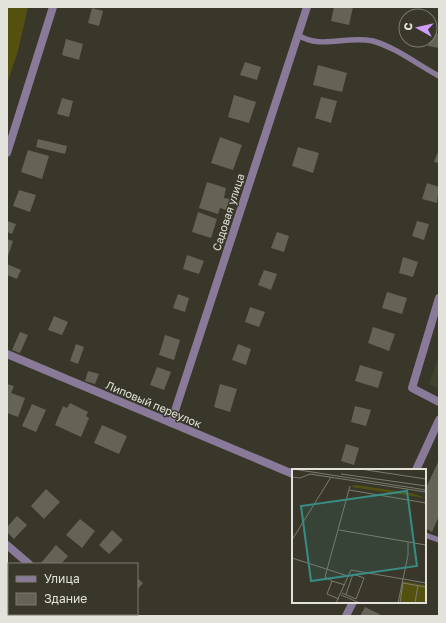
<svg xmlns="http://www.w3.org/2000/svg" width="446" height="623" font-family="'Golos Text',sans-serif">
<style>
.built{fill:#42412e}
.green{fill:#545110}
.building{fill:#646355}
.lines{fill:none;stroke-linecap:round;stroke-linejoin:round}
.lane{stroke:#897a99;stroke-width:5.5}
.street{stroke:#897a99;stroke-width:8}
.labels{text-anchor:middle;dominant-baseline:central;stroke-width:3;stroke-linejoin:round;paint-order:stroke}
.street-label{font-size:11px;fill:#e2e2da;stroke:#38372a}
.inset-road{fill:none;stroke:#7c7b70;stroke-width:1}
.view{fill:#398c84;fill-opacity:0.15;stroke:#398c84;stroke-width:2}
.inset-edge{fill:none;stroke:#e2e2da;stroke-width:2}
</style>
<rect width="100%" height="100%" fill="#38372a"/>
<!-- built -->
<path class="built" d="M439,356V389L429,384Z"/>
<!-- green -->
<path class="green" d="M8,7H28L18,51L7,84Z"/>
<!-- building -->
<path class="building" d="M334,7H353L349,25L331,21Z
M92,8L103,11L99,26L88,23Z
M431,32L439,34V48L428,46Z
M66,39L83,44L79,60L62,55Z
M245,62L261,67L257,80L240,75Z
M318,65L347,73L342,92L313,85Z
M234,95L256,102L249,123L228,117Z
M321,97L337,101L331,123L315,118Z
M62,98L73,101L69,117L57,114Z
M220,137L242,145L233,170L211,163Z
M38,139L67,146L65,154L36,147Z
M298,147L319,153L313,173L292,166Z
M439,149V163L434,162Z
M28,150L49,156L42,179L21,172Z
M207,182L226,188L224,198L230,199L226,210L220,208L218,214L199,208Z
M427,183L439,187L437,203L422,199Z
M19,190L36,195L30,212L13,206Z
M198,212L217,219L211,238L192,232Z
M7,221L16,224L12,234L7,232Z
M417,221L429,224L424,240L412,236Z
M277,232L289,236L284,252L271,248Z
M7,239L13,241L7,259Z
M187,255L204,261L199,274L183,269Z
M403,257L418,262L413,277L399,273Z
M7,264L21,270L17,279L7,275Z
M264,270L277,274L271,290L258,285Z
M387,292L407,298L402,314L382,308Z
M178,294L189,298L185,312L173,308Z
M250,307L265,312L259,327L245,322Z
M54,316L68,322L62,335L48,330Z
M373,327L395,334L389,351L368,343Z
M20,332L28,335L20,353L12,350Z
M165,335L180,340L174,360L159,355Z
M76,344L84,347L78,364L70,361Z
M238,344L251,349L246,365L232,360Z
M360,365L383,372L378,388L355,381Z
M157,367L171,372L164,390L150,385Z
M88,371L99,374L95,384L85,381Z
M7,384L14,386L11,393L25,398L18,417L7,413Z
M220,384L237,389L230,412L214,407Z
M70,403L88,412L86,416L89,418L81,437L55,425L63,406L67,408Z
M32,404L46,410L36,432L22,426Z
M355,406L371,410L366,426L351,422Z
M102,425L127,436L119,454L94,443Z
M346,444L359,448L354,465L341,461Z
M439,460V516L432,532L425,528V490Z
M46,489L60,502L44,519L31,506Z
M17,516L27,525L14,539L7,532V527Z
M80,519L95,531L82,548L66,535Z
M112,530L123,540L109,554L99,545Z
M56,545L68,556L61,564H42L41,563Z
M137,578L143,583L137,590Z
M365,607L383,616H360Z
M97,614H123L121,616H99Z"/>
<g class="lines">
<!-- lane -->
<path class="lane" d="M298,35C321,50 346,35 373,41C397,48 418,65 439,76
M425,535L439,540"/>
<!-- street -->
<path class="street" d="M7,153L53,7
M439,298L412,388L439,402
M7,354L293,474
M171,423L307,7
M416,470L439,420
M7,545L29,564
M84,614L86,616
M346,616L353,602"/>
</g>
<g class="labels">
<!-- street labels -->
<g class="street-label">
<text transform="translate(228 212) rotate(-72)">Садовая улица</text>
<text transform="translate(154 404) rotate(23)">Липовый переулок</text>
</g>
</g>
<!-- overview -->
<g transform="translate(292 469)">
<rect width="134" height="134" fill="#38372a"/>
<path d="M63,16L119,24L134,29L59,18ZM110,112L134,116V134H107Z" fill="#545110"/>
<path class="inset-road" d="M1,0L134,21M68,0L134,10M18,5L134,23M49,5L134,17M0,8L8,9L18,5M57,21L134,34M47,61L134,76M0,71L39,8M0,89L56,107M40,112L33,108L58,17M50,124L64,130L72,109L61,105L54,125M49,126L68,134M47,130L35,125L40,112L53,116M44,134L59,101L134,114M106,134L116,86V73M108,134L111,114L134,118M123,134L126,116"/>
<path class="view" d="M115,22L125,97L19,112L9,37Z"/>
<rect width="134" height="134" class="inset-edge"/>
</g>
<!-- border -->
<rect width="446" height="623" fill="none" stroke="#e2e2da" stroke-width="16"/>
<!-- legend -->
<rect x="8" y="563" width="130" height="52" fill="#38372a" stroke="#7c7b70"/>
<rect x="16" y="576" width="20" height="6" fill="#897a99" stroke="#7c7b70"/>
<text x="44" y="583" font-size="12" fill="#e2e2da">Улица</text>
<rect x="16" y="593" width="20" height="12" fill="#646355" stroke="#7c7b70"/>
<text x="44" y="603" font-size="12" fill="#e2e2da">Здание</text>
<!-- north arrow -->
<g transform="translate(418 28) rotate(278)"><circle r="19" fill="#38372a" stroke="#7c7b70"/>
<path d="M0-3L7 15L0 10L-7 15Z" fill="#d09dff"/>
<text y="-6" font-size="11" font-weight="bold" text-anchor="middle" fill="#e2e2da">С</text>
</g>
</svg>
